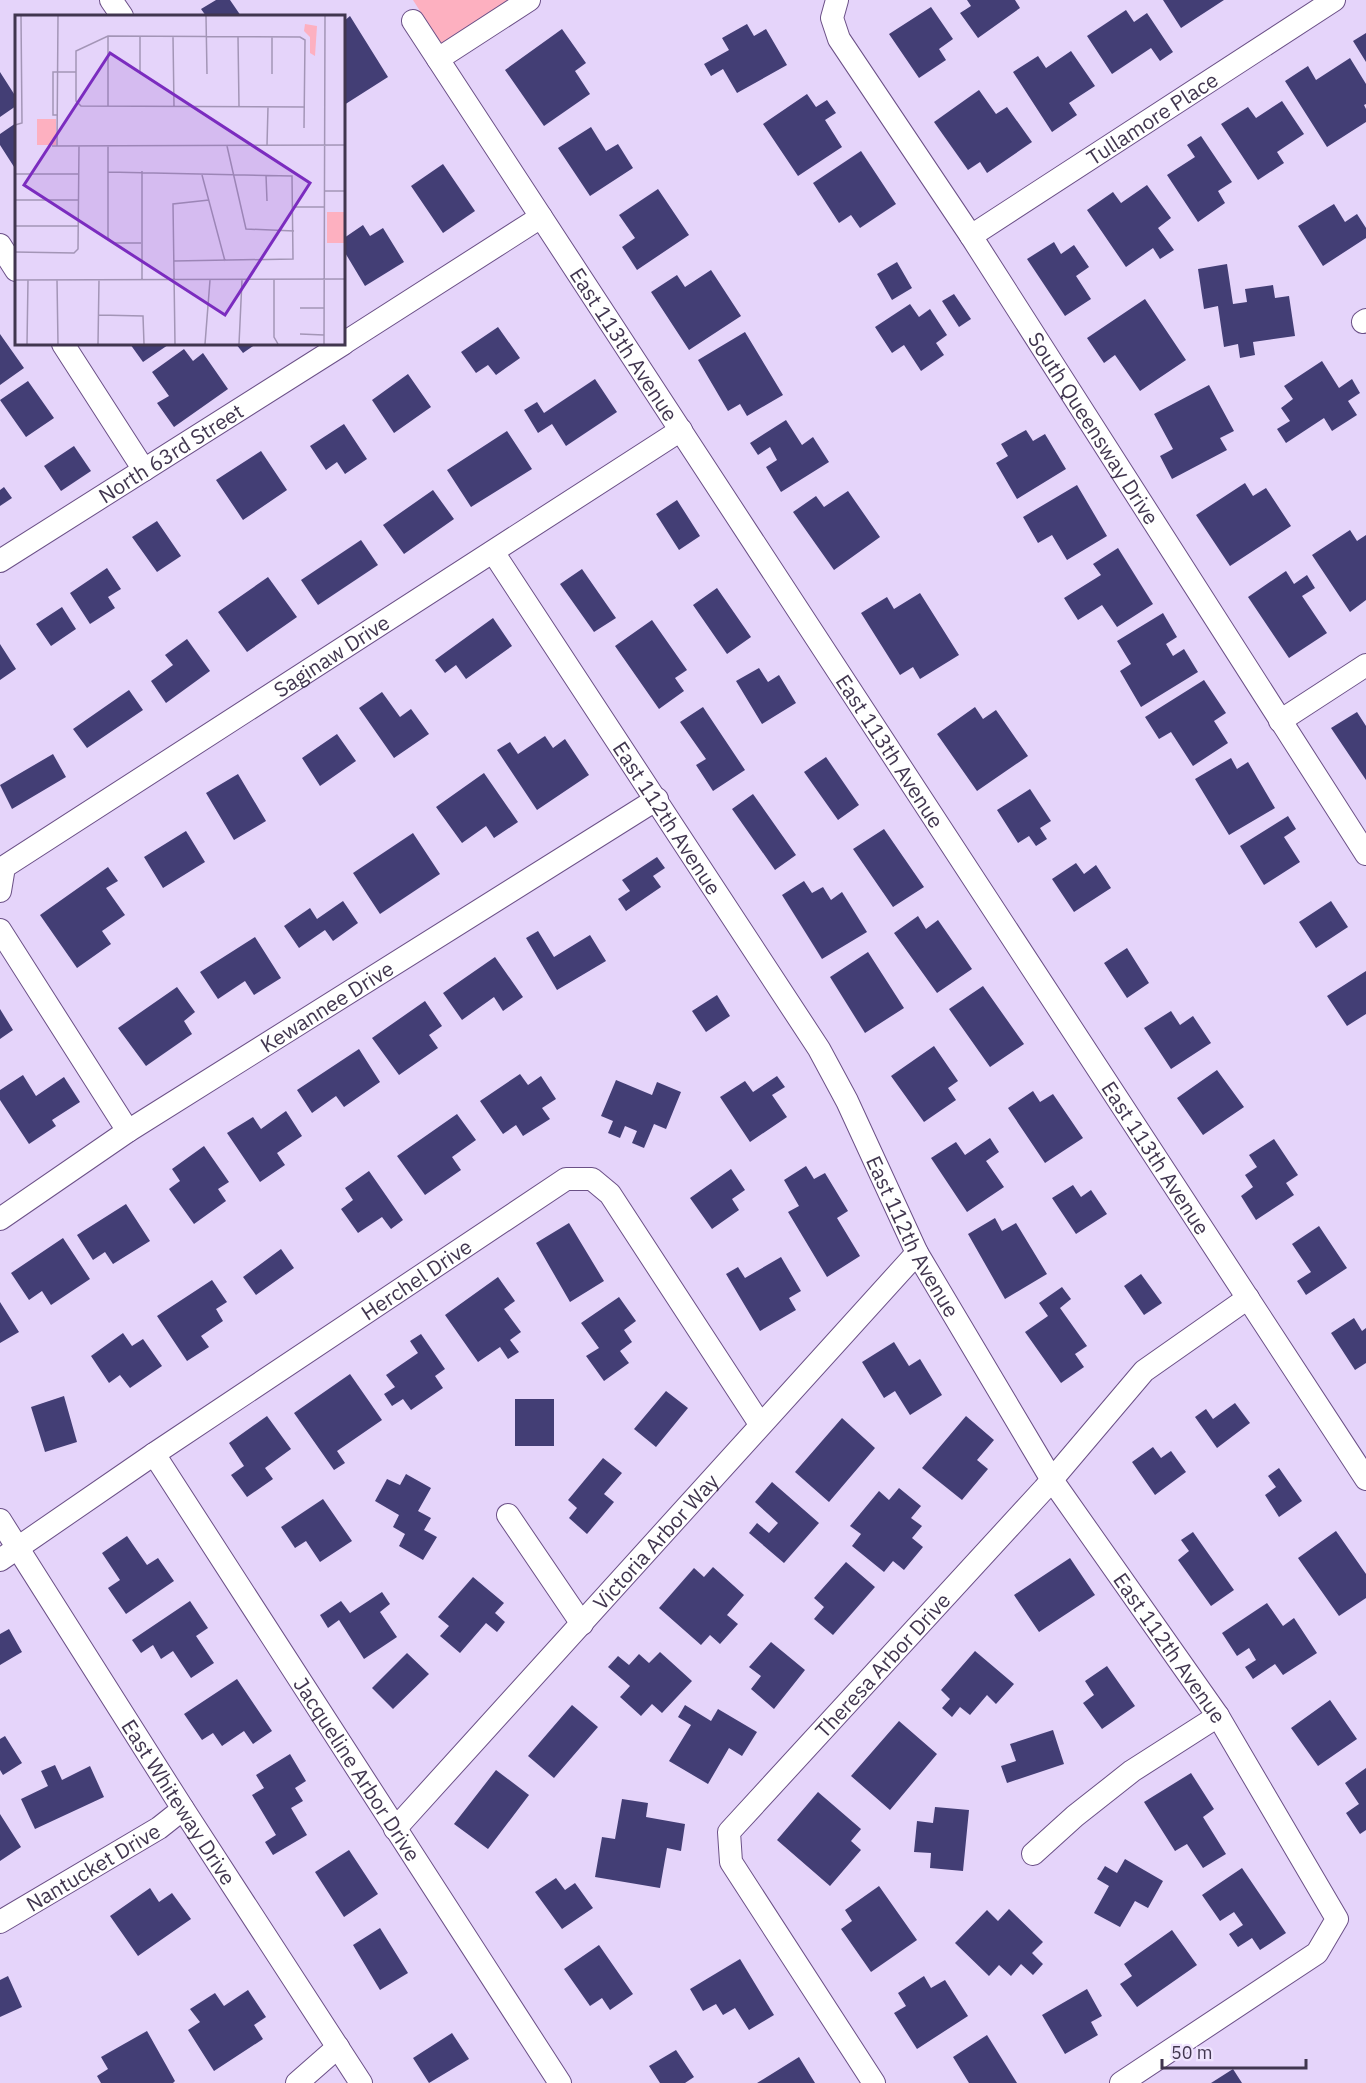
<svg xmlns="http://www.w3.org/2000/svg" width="1366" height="2083" font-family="'IBM Plex Sans',sans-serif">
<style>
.green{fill:#fdb0c0}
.building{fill:#433e75}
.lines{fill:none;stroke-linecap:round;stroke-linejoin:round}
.minor-casing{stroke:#6b5087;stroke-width:24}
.minor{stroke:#fff;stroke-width:22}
.labels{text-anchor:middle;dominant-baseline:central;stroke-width:6;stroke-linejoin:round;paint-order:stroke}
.street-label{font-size:21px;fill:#41364f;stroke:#efe4fe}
.inset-road{fill:none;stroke:#a395b6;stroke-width:1.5}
.view{fill:#7b2cbf;fill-opacity:0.15;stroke:#7b2cbf;stroke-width:3}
.inset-edge{fill:none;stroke:#41364f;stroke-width:3}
</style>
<rect width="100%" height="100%" fill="#e5d4fa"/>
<!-- green -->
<path class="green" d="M413,0H509L441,44Z"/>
<!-- building -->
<path class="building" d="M216,0H230L241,16H206L201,9Z
M967,0H1015L1020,8L978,38L960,13L971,6Z
M1163,0H1224L1181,28Z
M931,7L953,39L939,49L946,60L919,78L889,34Z
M1126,10L1134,22L1147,13L1173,52L1160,61L1151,48L1112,74L1087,36Z
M350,16L388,77L344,105V21Z
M747,24L754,36L766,29L787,65L737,93L723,69L711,76L704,64L729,50L722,38Z
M562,29L586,63L575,71L590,94L544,126L505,70Z
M1366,33V62L1353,41Z
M1071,51L1095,86L1069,103L1077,115L1052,132L1013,72L1038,56L1046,68Z
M1350,58L1366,84V104L1364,105L1366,109V122L1327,147L1285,81L1308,66L1316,80Z
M0,72L16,97V106L0,117Z
M979,90L996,114L1007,107L1032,142L987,173L980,162L968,170L934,122Z
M807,94L816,107L827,100L836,113L825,120L842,147L798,176L763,124Z
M1282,101L1304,134L1277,152L1284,163L1258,180L1221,124L1248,107L1256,118Z
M16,123V170L0,145V134Z
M591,127L606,151L618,144L633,168L590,196L558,148Z
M1201,136L1232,182L1218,191L1225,203L1198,222L1167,175L1195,157L1187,145Z
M861,151L896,204L860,228L851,215L839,223L813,183Z
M443,164L475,211L443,233L411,186Z
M1147,185L1171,218L1158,228L1174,250L1160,259L1153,248L1126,267L1087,210L1113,192L1121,203Z
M658,189L689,235L637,270L622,247L635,238L619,215Z
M1334,204L1345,222L1357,214L1366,228V238L1323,266L1298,226Z
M363,225L370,236L383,228L404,262L365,286L344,251V238Z
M1054,242L1061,254L1074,245L1089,267L1076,276L1091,299L1065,316L1027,259Z
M897,262L912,288L892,300L877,274Z
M1227,264L1233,304L1247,302L1245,289L1273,285L1275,298L1289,296L1295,336L1253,342L1255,355L1240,358L1238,344L1224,347L1218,306L1204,309L1198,269Z
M711,270L741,316L689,350L651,292L677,275L685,287Z
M954,294L971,319L959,327L942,301Z
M1145,299L1186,360L1140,391L1115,355L1104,363L1087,338Z
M910,304L919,317L930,309L947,335L936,343L944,355L921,371L904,345L892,353L875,327Z
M498,327L520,358L496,375L488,365L476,373L461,352Z
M745,332L783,395L747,416L740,404L728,411L698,360Z
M0,334L24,368L0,385Z
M130,344H167L168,345L143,362Z
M236,344H256L243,353Z
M184,349L193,361L203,353L228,389L174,427L157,403L169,396L152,372Z
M1322,361L1339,388L1352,379L1360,393L1348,401L1357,415L1332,431L1324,418L1286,443L1277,429L1290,421L1281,408L1293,399L1284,386Z
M408,374L431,407L394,433L372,400Z
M595,379L617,412L566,446L552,424L538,433L524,410L537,402L544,413Z
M28,381L54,418L26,437L0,400Z
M1209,385L1234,431L1220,438L1227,450L1172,479L1160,456L1173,449L1154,414Z
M786,420L802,445L813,437L829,462L781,492L766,467L777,460L770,447L758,455L750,443Z
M344,424L367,459L345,474L337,462L326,470L310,446Z
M1026,430L1033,441L1045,434L1066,469L1017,499L996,463L1008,456L1001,444Z
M507,431L532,469L471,507L447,470Z
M74,446L91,471L61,491L44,466Z
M261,451L287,490L243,520L216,480Z
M1245,483L1253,496L1266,488L1291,526L1230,566L1196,515Z
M1077,485L1107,536L1067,560L1052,535L1038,543L1023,517Z
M4,487L12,498L0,506V490Z
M433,490L454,519L404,554L383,525Z
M848,491L880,537L834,570L793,512L816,496L824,507Z
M677,500L700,536L679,550L656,514Z
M157,521L181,556L157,572L132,537Z
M1350,530L1357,541L1366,535V600L1350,612L1312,555Z
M361,540L378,565L318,605L301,580Z
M1118,548L1153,604L1117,627L1102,605L1078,620L1064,598L1101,575L1093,564Z
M107,568L121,589L108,597L115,608L90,624L70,593Z
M582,569L616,618L594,632L560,584Z
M1286,571L1294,584L1307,575L1315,588L1302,596L1327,633L1289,658L1248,597Z
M268,577L297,617L247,652L218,612Z
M717,588L751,637L727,654L693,605Z
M920,593L959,655L920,679L913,667L900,675L861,613L887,597L894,609Z
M62,607L76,629L51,646L36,624Z
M1163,613L1177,637L1166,644L1173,656L1184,649L1198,672L1141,707L1120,671L1131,664L1117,641Z
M493,618L512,646L466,679L456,665L445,673L435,660Z
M652,620L687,670L675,678L684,691L659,709L615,646Z
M187,639L210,671L166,703L151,681L173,665L165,655Z
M0,644L16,669L0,680Z
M759,668L768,682L779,675L796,703L762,724L736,681Z
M1204,680L1226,713L1214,721L1228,743L1193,766L1171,732L1159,739L1145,717Z
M129,690L143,710L87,748L73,729Z
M382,692L400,717L411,709L429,734L394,758L359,708Z
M703,707L745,770L713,791L696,765L706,759L680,722Z
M975,707L983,719L996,710L1028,756L977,791L937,734Z
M1357,712L1366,726V780L1331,728Z
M337,734L356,761L320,786L302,758Z
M545,736L553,748L565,739L589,775L537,810L497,750L510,742L518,754Z
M53,754L66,777L12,809L0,785Z
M826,757L859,805L838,820L804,772Z
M1231,758L1237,769L1248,762L1275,808L1229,835L1195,779Z
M484,773L518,822L494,838L486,826L462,843L436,807Z
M238,774L266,821L234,840L206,793Z
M1030,789L1051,821L1040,828L1047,839L1036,846L1029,836L1018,843L997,810Z
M753,794L796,855L775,870L732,809Z
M1288,816L1296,829L1284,837L1300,862L1264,885L1240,846Z
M884,829L924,887L893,907L853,849Z
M186,831L205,862L163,888L144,857Z
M413,833L440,874L380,914L353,873Z
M657,857L665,868L653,876L661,887L626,911L618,899L630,891L622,880Z
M1076,863L1084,874L1096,865L1111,888L1074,912L1052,879Z
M108,867L118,881L106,888L125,915L102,931L111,944L77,968L40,915Z
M804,881L812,893L823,887L831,900L842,892L867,932L822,959L782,895Z
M343,901L358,923L333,941L325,930L299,948L284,926L310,908L317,919Z
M1331,901L1348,927L1316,948L1299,922Z
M918,916L926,929L938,920L972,969L937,993L894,933Z
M538,931L554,957L590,935L606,961L557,990L526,938Z
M255,937L281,978L254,995L245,981L218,999L200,972Z
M1127,948L1149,983L1127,998L1104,963Z
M868,952L904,1008L865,1033L830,977Z
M495,957L523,997L503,1011L494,997L462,1020L443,993Z
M1366,971V1014L1347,1026L1327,996Z
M983,986L1024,1044L990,1067L949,1009Z
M177,987L195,1012L184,1021L192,1034L146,1066L118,1028Z
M717,995L730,1016L706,1032L692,1011Z
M425,1001L442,1026L429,1035L438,1048L399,1075L372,1038Z
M0,1009L13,1030L0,1039Z
M1171,1011L1180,1025L1193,1016L1211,1043L1171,1069L1144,1028Z
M934,1046L958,1081L948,1088L956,1100L924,1122L891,1076Z
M359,1049L380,1082L344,1107L336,1096L312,1113L297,1090Z
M1217,1070L1244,1107L1203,1135L1177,1098Z
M520,1074L528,1085L541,1076L556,1099L542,1108L550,1119L523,1136L516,1125L503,1134L480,1101Z
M23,1075L36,1096L64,1077L80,1102L52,1120L56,1126L29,1144L0,1100V1090Z
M777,1076L785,1087L772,1095L787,1117L750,1142L720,1097L745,1081L753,1092Z
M616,1080L652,1095L657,1082L681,1092L666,1129L654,1124L644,1148L632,1143L637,1131L625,1126L620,1138L608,1133L613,1121L601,1116Z
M1033,1091L1040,1102L1053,1094L1083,1138L1045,1163L1008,1108Z
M286,1111L302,1136L277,1153L285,1165L260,1182L227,1133L253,1117L261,1129Z
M457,1114L476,1140L452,1157L461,1170L425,1195L397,1156Z
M990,1138L999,1152L986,1161L1004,1187L967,1212L931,1158L956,1142L965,1155Z
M1274,1139L1298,1175L1286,1183L1294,1195L1256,1220L1241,1196L1253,1187L1245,1175L1257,1167L1249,1155Z
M204,1146L229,1182L218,1189L226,1201L194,1224L169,1189L180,1181L172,1169Z
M806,1166L814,1179L825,1173L848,1211L837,1218L860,1256L827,1277L788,1212L799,1206L784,1180Z
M731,1169L745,1190L732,1199L739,1210L712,1229L690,1198Z
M369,1171L403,1220L391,1229L382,1217L358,1233L341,1209L353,1200L345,1188Z
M1073,1185L1081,1197L1091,1190L1107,1214L1076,1234L1052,1198Z
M126,1204L150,1241L113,1264L105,1252L93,1260L77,1235Z
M995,1218L1002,1231L1016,1223L1047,1274L1005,1299L968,1234Z
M569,1223L604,1281L570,1302L536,1243Z
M1319,1226L1347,1268L1306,1295L1297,1281L1311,1272L1292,1244Z
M63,1238L90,1279L51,1305L42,1291L29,1300L11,1273Z
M281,1249L294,1268L256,1295L243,1277Z
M781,1257L801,1291L789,1298L796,1310L760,1331L726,1274L738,1267L745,1278Z
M1141,1274L1162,1303L1144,1315L1124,1286Z
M498,1277L515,1301L504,1309L521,1332L510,1340L519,1352L508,1359L500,1347L478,1362L445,1315Z
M212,1280L227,1302L216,1309L223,1321L201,1336L209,1347L187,1361L157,1316Z
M1062,1287L1071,1299L1060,1308L1087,1346L1075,1354L1084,1367L1061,1383L1025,1332L1048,1316L1039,1303Z
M619,1297L636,1321L624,1330L632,1342L620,1351L629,1363L604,1381L586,1356L599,1348L581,1323Z
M0,1302L19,1332L0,1343Z
M1354,1318L1362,1331L1366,1328V1363L1355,1370L1331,1333Z
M123,1333L132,1346L143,1339L162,1366L130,1388L120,1375L109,1383L91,1356Z
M421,1334L445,1369L435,1376L443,1388L411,1410L403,1399L392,1406L384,1394L395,1387L386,1375L418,1353L410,1341Z
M894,1342L909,1366L920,1359L942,1395L910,1415L895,1391L884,1398L862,1362Z
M350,1374L382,1420L337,1451L345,1463L334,1470L294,1413Z
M666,1391L688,1408L656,1447L634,1429Z
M64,1396L77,1442L45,1452L31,1407Z
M515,1399H554V1446H515Z
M1235,1403L1250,1423L1217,1448L1195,1417L1206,1409L1213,1419Z
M267,1416L291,1449L265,1468L273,1479L247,1497L231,1475L244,1466L229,1443Z
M966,1416L994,1440L977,1460L988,1469L962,1500L922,1468Z
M842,1418L875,1448L829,1502L795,1472Z
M1153,1447L1161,1458L1171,1451L1186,1472L1155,1495L1132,1462Z
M603,1458L622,1473L604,1494L614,1502L587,1534L569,1518L577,1508L568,1500Z
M1279,1468L1302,1501L1279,1517L1265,1495L1276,1487L1268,1476Z
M406,1474L431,1488L418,1511L431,1518L424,1530L437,1537L423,1560L399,1546L405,1534L393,1527L399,1515L375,1501L387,1479L400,1485Z
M772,1482L819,1523L784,1563L749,1533L757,1523L769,1533L778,1523L755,1502Z
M899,1488L921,1506L911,1518L922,1526L912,1538L923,1547L904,1570L893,1561L884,1572L852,1546L861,1534L850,1526L879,1491L889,1500Z
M323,1499L352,1541L320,1562L306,1541L295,1548L281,1527Z
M1336,1531L1366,1574V1598L1339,1616L1298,1558Z
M1193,1532L1234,1590L1211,1606L1178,1560L1189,1551L1181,1540Z
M127,1536L147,1565L158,1558L174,1581L126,1614L108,1588L120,1580L102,1553Z
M1070,1558L1095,1595L1039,1632L1014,1595Z
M846,1562L875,1587L833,1635L814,1619L824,1607L814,1598Z
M713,1567L744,1595L727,1615L738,1624L720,1644L710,1635L701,1645L659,1608L694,1568L704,1577Z
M473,1577L504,1603L495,1613L505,1622L497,1632L486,1623L460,1653L440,1636L449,1626L438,1617Z
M382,1592L390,1604L380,1612L397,1637L364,1659L339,1620L328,1628L320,1615L341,1601L350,1613Z
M190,1601L208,1628L196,1636L214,1663L191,1678L173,1651L161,1659L153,1645L141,1653L132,1640Z
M1267,1603L1283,1626L1294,1618L1317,1653L1283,1675L1275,1664L1253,1679L1245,1667L1256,1660L1249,1648L1237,1656L1222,1633Z
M9,1629L22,1652L0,1665V1634Z
M771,1642L805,1670L774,1709L751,1689L761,1676L749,1667Z
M975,1651L1014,1684L996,1704L987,1695L970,1715L960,1707L952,1717L942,1708L950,1699L941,1690Z
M660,1652L692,1681L662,1713L652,1704L641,1716L620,1697L630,1686L608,1667L618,1656L629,1665L639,1654L649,1663Z
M407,1653L429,1674L393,1709L372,1688Z
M1107,1666L1135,1706L1102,1729L1083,1703L1094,1695L1085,1681Z
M237,1679L272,1731L253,1744L244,1731L222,1746L213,1733L202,1740L184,1714Z
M1330,1700L1357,1739L1318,1766L1291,1728Z
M572,1705L598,1727L554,1778L528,1756Z
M685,1705L711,1721L718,1709L757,1732L742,1756L729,1748L708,1784L669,1761L691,1725L678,1717Z
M899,1721L937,1754L890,1810L851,1776Z
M1053,1730L1064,1764L1007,1783L1001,1766L1016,1761L1010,1744Z
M5,1736L22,1763L3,1775L0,1770V1739Z
M290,1754L306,1781L295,1788L303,1801L291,1808L307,1835L273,1855L265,1842L276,1835L252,1795L264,1788L256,1775Z
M55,1765L62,1780L90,1766L104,1797L35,1829L21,1799L48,1786L41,1771Z
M1366,1768V1830L1360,1834L1346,1813L1359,1804L1345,1783Z
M496,1770L529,1795L488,1849L454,1824Z
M1191,1773L1214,1809L1203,1817L1226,1854L1203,1868L1187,1844L1175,1851L1144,1802Z
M818,1792L861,1829L851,1841L861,1850L830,1886L777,1840Z
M622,1799L648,1803L646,1817L685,1824L681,1851L667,1848L660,1888L595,1877L602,1837L615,1839Z
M935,1807L969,1810L963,1871L930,1868L931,1853L914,1852L917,1821L933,1823Z
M0,1814L21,1847L0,1861Z
M349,1850L378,1894L344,1917L315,1872Z
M1125,1859L1163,1881L1148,1908L1135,1901L1120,1927L1094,1913L1109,1886L1097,1879L1105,1866L1117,1873Z
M1242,1868L1286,1933L1260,1950L1252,1938L1238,1947L1229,1934L1243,1925L1234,1912L1220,1921L1202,1895Z
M556,1878L565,1890L575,1883L593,1908L562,1929L535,1892Z
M879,1886L917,1940L871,1972L841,1929L852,1921L845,1910Z
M150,1888L159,1902L172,1893L191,1919L138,1956L110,1916Z
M1009,1909L1043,1942L1032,1953L1043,1964L1033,1975L1021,1964L1011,1976L999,1965L989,1976L955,1943L987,1910L998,1921Z
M380,1928L408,1973L380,1990L353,1945Z
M1172,1930L1197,1965L1137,2007L1120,1984L1132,1976L1124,1964Z
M599,1945L633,1994L610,2010L602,1998L590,2006L564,1969Z
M740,1959L774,2015L749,2030L735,2008L723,2015L716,2004L703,2011L690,1989Z
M8,1976L22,2007L0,2017V1980Z
M924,1976L931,1988L945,1980L968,2016L917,2049L894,2013L906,2006L898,1993Z
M1087,1989L1102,2016L1091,2022L1098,2035L1065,2054L1042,2015Z
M248,1990L266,2017L254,2025L263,2039L214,2071L188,2030L200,2022L190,2009L215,1993L224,2006Z
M147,2031L175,2081L173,2083H101L97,2076L108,2069L101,2057Z
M452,2033L469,2059L429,2083L413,2058Z
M987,2035L1017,2083H969L953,2057Z
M676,2050L694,2077L685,2083H660L649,2066Z
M799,2057L815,2083H757Z
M1233,2069L1242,2083H1211Z"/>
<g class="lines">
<!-- minor casing -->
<g class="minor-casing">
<g id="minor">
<path d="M111,0L122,16"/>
<path id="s1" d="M837,0L832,18L839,39L971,236L1366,854"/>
<path id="s2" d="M413,21L1366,1479"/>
<path d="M438,59L529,0"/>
<path id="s3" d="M971,236L1334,0"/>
<path d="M0,245L16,270"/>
<path d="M1363,322L1366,320"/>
<path d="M344,343L541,217"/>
<path d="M63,344L144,470"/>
<path id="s4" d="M493,552L819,1049L847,1101L917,1253L1052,1480L1218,1716L1337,1919L1317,1953L1121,2083"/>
<path id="s5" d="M0,561L343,344"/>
<path d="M1280,721L1366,665"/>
<path id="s6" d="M0,891L4,867L681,430"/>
<path d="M0,930L128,1131"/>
<path id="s7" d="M0,1219L128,1131L657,799"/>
<path id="s8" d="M154,1454L560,2083"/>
<path d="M508,1515L582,1624"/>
<path id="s9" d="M0,1520L183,1809L361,2083"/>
<path id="s10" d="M0,1560L154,1454L566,1179H592L610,1194L760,1424"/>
<path id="s11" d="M395,1829L917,1253"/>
<path d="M1033,1854L1075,1816L1132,1771L1218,1716"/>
<path id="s12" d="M0,1922L159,1828L183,1809"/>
<path d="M297,2083L338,2047"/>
<path id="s13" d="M874,2083L731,1862L729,1832L1044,1489L1144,1371L1248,1298"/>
</g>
</g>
<!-- minor -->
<use href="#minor" class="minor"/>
</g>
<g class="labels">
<!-- street labels -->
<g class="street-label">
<text stroke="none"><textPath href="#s3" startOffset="216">Tullamore Place</textPath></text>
<text stroke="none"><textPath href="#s2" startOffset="386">East 113th Avenue</textPath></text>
<text stroke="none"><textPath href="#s1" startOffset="506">South Queensway Drive</textPath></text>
<text stroke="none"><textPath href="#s5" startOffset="202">North 63rd Street</textPath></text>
<text stroke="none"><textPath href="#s6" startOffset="414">Saginaw Drive</textPath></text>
<text stroke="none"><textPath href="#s2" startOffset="872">East 113th Avenue</textPath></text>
<text stroke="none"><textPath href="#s4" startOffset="318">East 112th Avenue</textPath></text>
<text stroke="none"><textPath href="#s7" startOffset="390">Kewannee Drive</textPath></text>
<text stroke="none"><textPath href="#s2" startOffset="1358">East 113th Avenue</textPath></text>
<text stroke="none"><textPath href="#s4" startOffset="804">East 112th Avenue</textPath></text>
<text stroke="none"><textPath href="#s10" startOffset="502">Herchel Drive</textPath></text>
<text stroke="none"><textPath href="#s11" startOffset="388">Victoria Arbor Way</textPath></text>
<text stroke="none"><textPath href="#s4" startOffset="1290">East 112th Avenue</textPath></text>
<text stroke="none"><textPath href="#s13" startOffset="520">Theresa Arbor Drive</textPath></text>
<text stroke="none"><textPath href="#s8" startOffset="375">Jacqueline Arbor Drive</textPath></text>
<text stroke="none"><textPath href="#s9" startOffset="334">East Whiteway Drive</textPath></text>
<text stroke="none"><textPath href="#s12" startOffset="108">Nantucket Drive</textPath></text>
</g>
</g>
<!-- overview -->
<g transform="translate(15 15)">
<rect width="330" height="330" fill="#e5d4fa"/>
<path d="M290,9L302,11L300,41L295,38V22L289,16ZM22,104H41V130H22ZM312,197H330V228H312Z" fill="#fdb0c0"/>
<path class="inset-road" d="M191,1L192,59M93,21V91M125,21V59M158,22L159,92M223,22L224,91M257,22V59M289,92L66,91L61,86V36L93,21L285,22L290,25L289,113M43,100H38V57H61M0,110L7,108L6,1M252,130L253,92M37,131L330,130M42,131L43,1M93,131V223L98,228H126M212,131L231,214L279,216M93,157L277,161L278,244L159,246M0,159H64M187,160L210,246M251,160L252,186M309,176H330M0,185H64M280,192H309M0,211H63M0,237L59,238L63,234L64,131M0,265L330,264M42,265L43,329M127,265V156M259,265V322L263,329M285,293H309M84,300L128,301L129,329M285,319L309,320M12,329L13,265M83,329L84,265M160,329L158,189L194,185M190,329L195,265M224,329L227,265M309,329L310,1"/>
<path class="view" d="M95,38L295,168L210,300L9,170Z"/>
<rect width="330" height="330" class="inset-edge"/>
</g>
<!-- scale -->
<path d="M1162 2059v9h144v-9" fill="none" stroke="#41364f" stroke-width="3"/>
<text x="1171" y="2059" font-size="18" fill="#41364f" stroke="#efe4fe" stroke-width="4.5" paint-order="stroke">50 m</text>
</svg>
